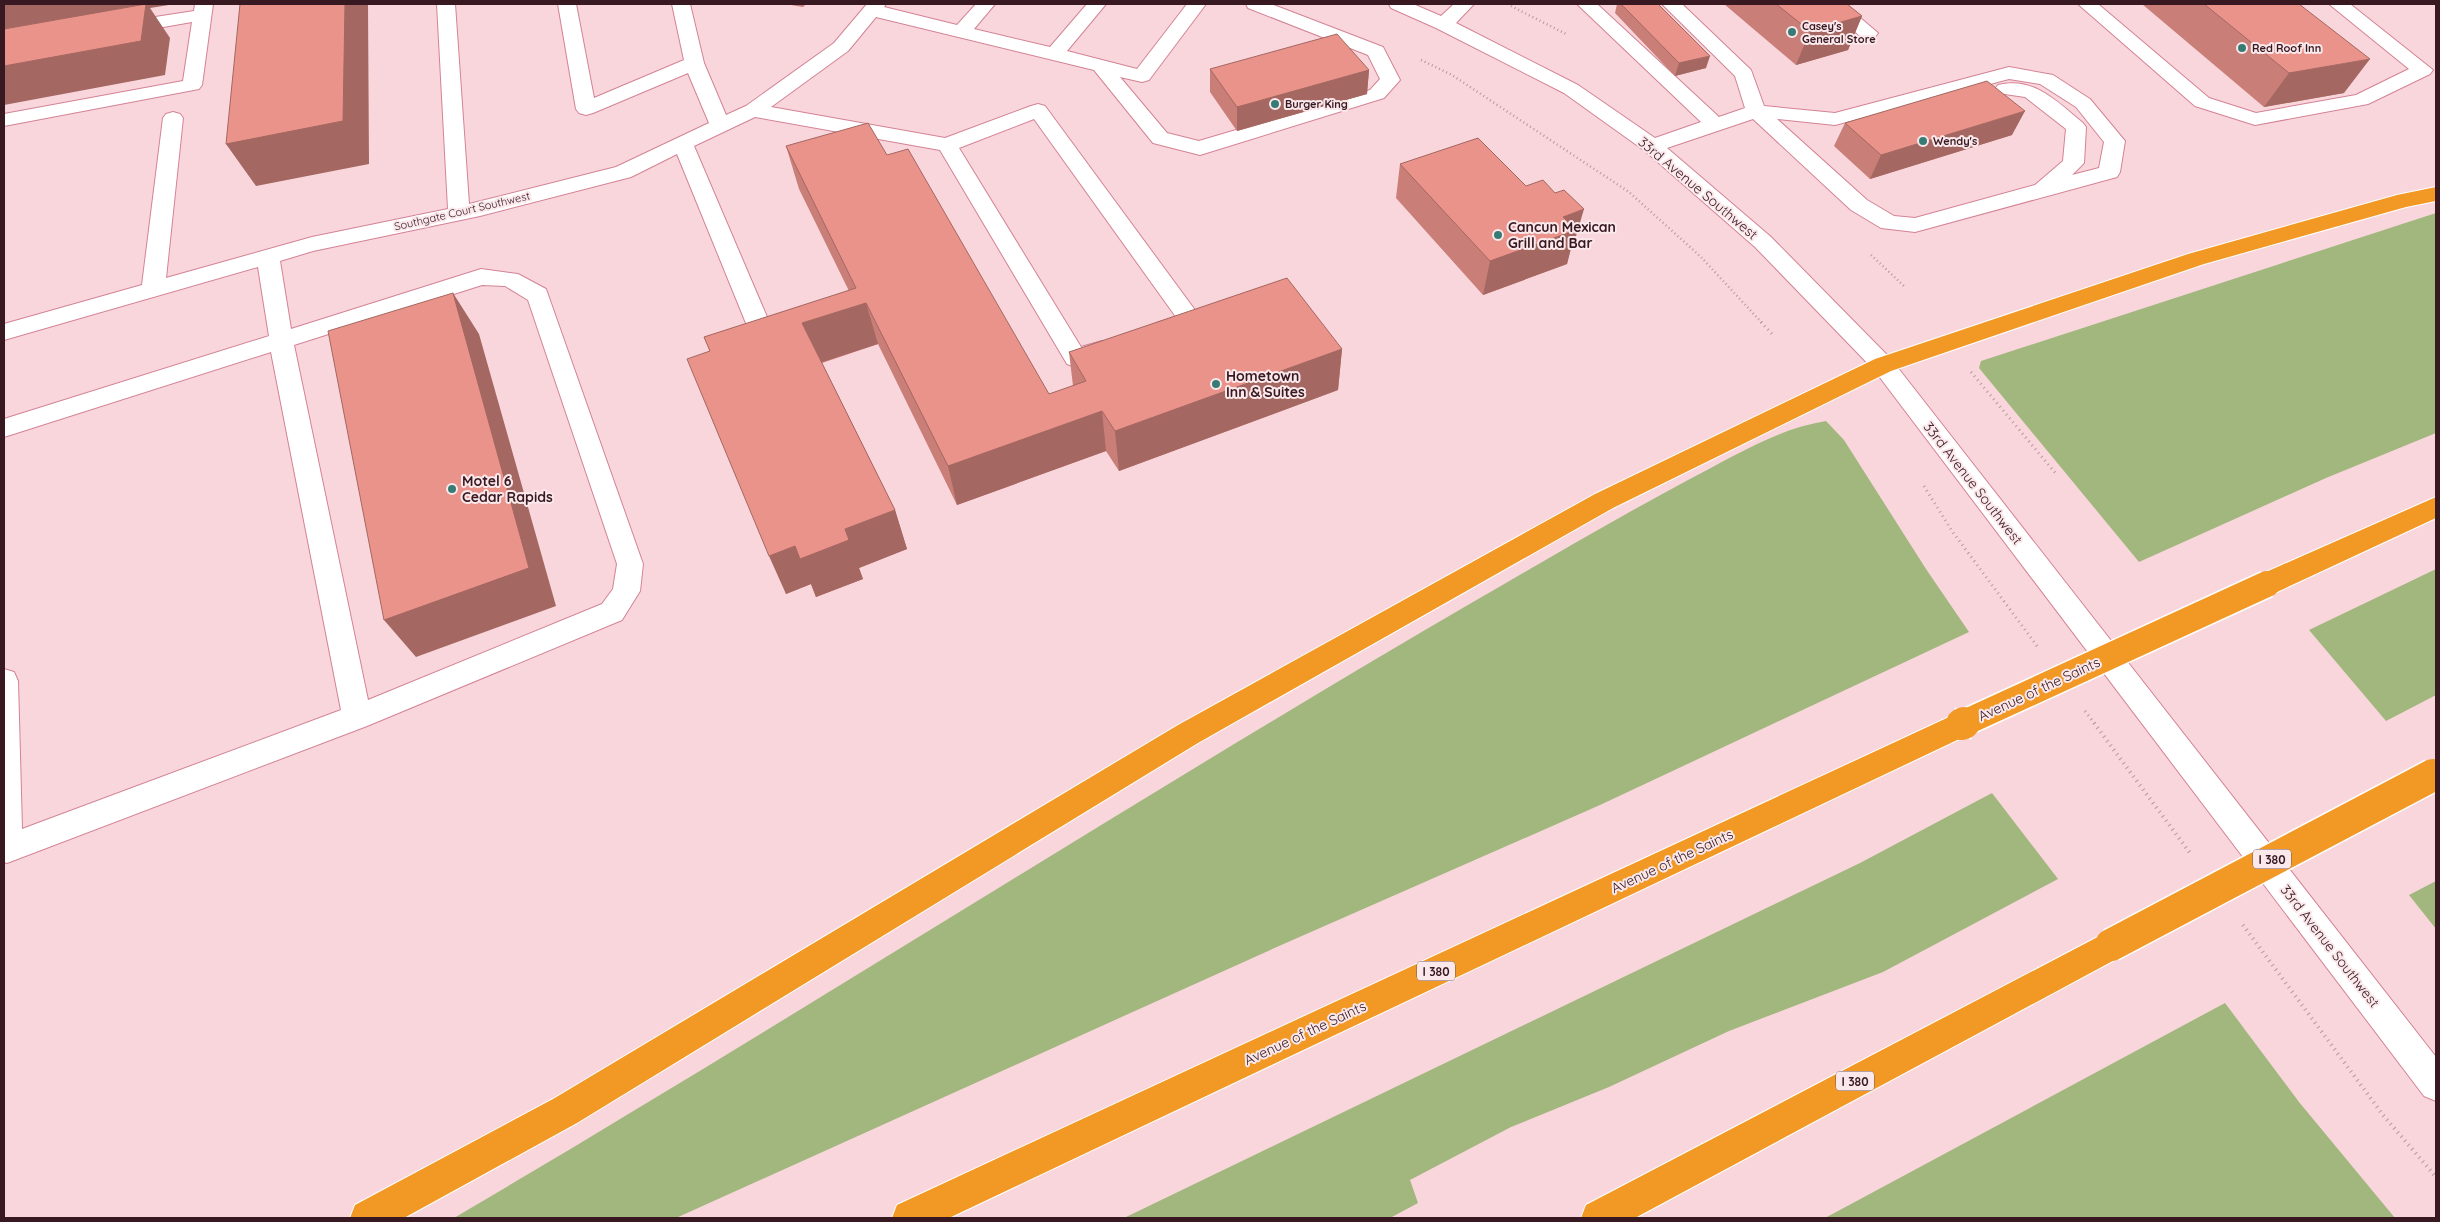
<svg xmlns="http://www.w3.org/2000/svg" width="2440" height="1222" font-family="Quicksand,sans-serif">
<style>
.green{fill:#a1b77d}
.lines{fill:none;stroke-linecap:round;stroke-linejoin:round}
.minor-casing{stroke:#d38395;stroke-width:2}
.highway-casing{stroke:#fff;stroke-width:2}
.path-far2{stroke:#b9979e;stroke-width:2.5;stroke-dasharray:1 3;stroke-linecap:butt}
.path-far1{stroke:#b9979e;stroke-width:3;stroke-dasharray:1 4;stroke-linecap:butt}
.path{stroke:#b9979e;stroke-width:4;stroke-dasharray:1 4.5;stroke-linecap:butt}
.minor{fill:#fff;fill-rule:evenodd}
.highway{fill:#f29825;fill-rule:evenodd}
.highway-bridge-far1-casing{stroke:#fff;stroke-width:29;stroke-linecap:butt}
.highway-bridge-casing{stroke:#fff;stroke-width:35;stroke-linecap:butt}
.highway-bridge-far1{stroke:#f29825;stroke-width:26}
.highway-bridge{stroke:#f29825;stroke-width:32}
.wall{fill:#c97e78}
.shaded-wall{fill:#a46761}
.building{fill:#ea938b;stroke:#a46761}
.poi-dot{fill:#367c74;stroke:#fae8eb;stroke-width:2}
.labels{text-anchor:middle;dominant-baseline:central;stroke-width:4;stroke-linejoin:round;paint-order:stroke}
.far-poi-label{font-size:11px;font-weight:bold;fill:#381921;stroke:#fae8eb;text-anchor:start}
.far-street-label{font-size:11px;fill:#381921;stroke:#fae8eb}
.shield{fill:#fae8eb;stroke:#72575e;stroke-width:1}
.shield-label{font-size:12px;font-weight:bold;fill:#381921}
.street-label{font-size:14px;fill:#381921;stroke:#fae8eb}
.poi-label{font-size:14px;font-weight:bold;fill:#381921;stroke:#fae8eb;text-anchor:start}
</style>
<rect width="100%" height="100%" fill="#f9d6dc"/>
<!-- green -->
<path class="green" d="M2436,213V433L2326,478L2139,562L1979,368L1981,361Z
M1826,421L1844,440L1926,569L1969,632L1600,805L1279,946L676,1218H454C796,1017 1130,802 1473,602C1544,561 1615,519 1688,480C1733,457 1776,429 1826,421Z
M2436,569V695L2386,721L2309,630Z
M1992,793L2058,879L1883,972L1729,1031L1609,1087L1511,1127L1410,1180L1418,1203L1390,1218H1124L1860,863Z
M2436,881V929L2409,895Z
M2225,1003L2299,1102L2395,1218H1825Z"/>
<g class="lines">
<!-- minor casing -->
<g class="minor-casing">
<path id="minor" d="M195,4H213L202,85L199,89L4,126V114L183,81L192,22L123,34L116,32L113,28L116,24L123,22L194,11Z
M437,4H455L469,204L616,167L709,123L688,73L593,113L586,115L579,113L576,109L558,4H576L594,98L684,60L672,4H690L704,63L726,115L746,106L834,43L867,4H886L884,7L957,25L976,4H995L974,29L1050,47L1087,4H1106L1067,51L1137,69L1187,4H1206L1149,80L1142,82L1120,77L1167,133L1199,141L1370,90L1380,79L1368,55L1248,8L1246,4H1271L1383,47L1400,80L1384,98L1200,155L1153,143L1094,70L876,17L848,51L771,107L945,138L1031,106L1038,104L1045,106L1203,321L1199,327C1186,331 1171,339 1157,335L1153,329L1157,323L1176,317L1034,119L959,148L1081,347L1102,341L1110,343L1114,349L1110,355L1075,367L1067,364L940,150L755,117L694,146L776,338L772,344L764,346L756,344L752,338L677,154L631,177L480,216L313,251L280,261L291,329L481,269L518,274L546,289L643,564L640,591L622,620L367,726L7,863L4,862V669L14,672L18,681L22,829L341,710L271,352L4,437V419L269,336L258,267L4,340V324L142,285L163,118L166,114L173,112L180,114L183,118L166,278L312,237L448,209ZM482,285L505,286L528,300L617,564L613,589L602,604L368,700L294,345Z
M1389,4H1413L1441,16L1454,4H1474L1456,23L1578,85L1655,138L1701,122L1577,4H1597L1719,117L1745,108L1735,76L1662,4H1682L1751,70L1764,106L1835,113L2009,67L2053,75L2090,99L2125,141L2120,172L2117,177L1915,232L1881,228L1851,210L1753,119L1667,148L1771,237L1891,359L2436,1057V1101L2424,1096L1875,371L1755,247L1645,151L1564,93L1436,28L1391,8ZM2009,79L2040,84L2076,107L2104,142L2099,168L2072,175L2084,163L2086,127L2083,123C2057,102 2034,76 1998,85L1995,89L1998,93L2025,97L2066,129L2063,161L2035,185L1915,218L1894,216L1867,200L1777,119L1835,125Z
M1824,4H1844L1878,33L1875,37H1861Z
M2078,4H2098L2209,98L2256,113L2356,95L2409,69L2329,4H2350L2433,70L2430,74L2368,104L2255,125L2195,106Z"/>
</g>
<!-- highway casing -->
<g class="highway-casing">
<path id="highway" d="M2436,187V201L2406,207L2204,264L1891,371L1613,508L1198,743L577,1123L404,1218H350L355,1205L553,1099L1178,725L1595,494L1875,359L2188,254L2397,195Z
M2436,497V518L2277,592L2267,595L2257,592L2253,584L2257,576Z
M1962,711L1972,715L1977,724L1972,733L949,1218H892L897,1205Z
M2111,930L2122,934L2127,945L2122,956L1635,1218H1581L1586,1205Z"/>
</g>
<!-- path-far2 -->
<path class="path-far2" d="M1511,6L1566,34
M1421,60L1452,75L1629,192L1701,257L1762,323
M1871,255L1905,287"/>
<!-- path-far1 -->
<path class="path-far1" d="M1761,322L1773,335
M1971,372L2057,475
M1924,486L1952,531L2037,646
M2085,711L2095,724"/>
<!-- path -->
<path class="path" d="M2094,723L2190,853
M2243,925L2383,1115L2436,1177"/>
<!-- minor -->
<use href="#minor" class="minor"/>
<!-- highway -->
<use href="#highway" class="highway"/>
<!-- highway-bridge-far1 casing -->
<g class="highway-bridge-far1-casing">
<path id="highway-bridge-far1" d="M1962,724L2267,584"/>
</g>
<!-- highway-bridge casing -->
<g class="highway-bridge-casing">
<path id="highway-bridge" d="M1962,724L1964,723
M2111,945L2433,775"/>
</g>
<!-- highway-bridge-far1 -->
<use href="#highway-bridge-far1" class="highway-bridge-far1"/>
<!-- highway-bridge -->
<use href="#highway-bridge" class="highway-bridge"/>
</g>
<!-- wall -->
<path class="wall" d="M785,4H806L803,7Z
M1617,4H1658L1706,68L1675,76L1615,13Z
M1724,4H1847L1862,16L1848,50L1796,65Z
M2142,4H2299L2344,93L2264,107Z
M1210,69L1369,70L1367,94L1237,131L1210,92Z
M1845,123L2012,135L1870,179L1834,146Z
M786,146L887,155L1049,394L1073,386L1069,352L1342,349L1338,390L1119,471L1106,451L957,505L878,344L822,363L895,510L907,549L859,568L863,579L816,597L811,584L786,594L710,351L704,337L849,291L799,189Z
M1400,164L1526,186L1555,193L1574,243L1572,244L1567,264L1483,295L1396,198Z"/>
<!-- shaded-wall -->
<path class="shaded-wall" d="M4,4H175L150,8L170,38L165,75L4,105Z
M345,4H368L369,164L256,186L226,144Z
M1862,16L1848,50L1796,65L1810,31Z
M1710,56L1706,68L1675,76L1679,63Z
M2370,59L2344,93L2264,107L2289,73Z
M1369,70L1367,94L1237,131V107Z
M2025,111L2012,135L1870,179L1881,155Z
M1584,209L1574,243L1572,244L1567,264L1483,295L1490,261L1563,217Z
M453,293L479,334L556,606L416,657L384,620Z
M866,303L878,344L816,364L802,323Z
M1342,349L1338,390L1119,471L1115,431Z
M1102,411L1106,451L957,505L948,466Z
M895,510L907,549L859,568L863,579L816,597L811,584L786,594L769,556L795,546L845,529Z"/>
<!-- building -->
<path class="building" d="M146,4L141,41L4,66V29Z
M240,4H345L343,121L226,144Z
M1621,4H1658L1710,56L1679,63Z
M1776,4H1847L1862,16L1810,31Z
M2204,4H2299L2370,59L2289,73Z
M1337,34L1369,70L1237,107L1210,69Z
M1987,81L2025,111L1881,155L1845,123Z
M868,123L887,155L908,149L1049,394L1086,381L1069,352L1287,278L1342,349L1115,431L1102,411L948,466L866,303L802,323L895,510L845,529L849,540L800,559L795,546L769,556L687,359L710,351L704,337L856,288L786,146Z
M1478,138L1526,186L1543,180L1555,193L1564,190L1584,209L1563,217L1576,230L1490,261L1400,164Z
M453,293L529,568L384,620L328,331Z"/>
<!-- markers -->
<g class="poi-dot">
<circle cx="1792" cy="32" r="5"/>
<circle cx="2242" cy="48" r="5"/>
<circle cx="1275" cy="104" r="5"/>
<circle cx="1923" cy="141" r="5"/>
<circle cx="1498" cy="235" r="5"/>
<circle cx="1216" cy="384" r="5"/>
<circle cx="452" cy="489" r="5"/>
</g>
<g class="labels">
<!-- far-poi labels -->
<g class="far-poi-label">
<text x="1802" y="26">Casey's<tspan x="1802" dy="13">General Store</tspan></text>
<text x="2252" y="48">Red Roof Inn</text>
<text x="1285" y="104">Burger King</text>
<text x="1933" y="141">Wendy's</text>
</g>
<!-- far-street labels -->
<g class="far-street-label">
<text transform="translate(462 211) rotate(-13)">Southgate Court Southwest</text>
</g>
<!-- shield labels -->
<g class="shield">
<rect x="2253" y="849.5" width="38" height="19" rx="4"/>
<rect x="1417" y="961.5" width="38" height="19" rx="4"/>
<rect x="1836" y="1071.5" width="38" height="19" rx="4"/>
</g>
<g class="shield-label">
<text x="2272" y="859">I 380</text>
<text x="1436" y="971">I 380</text>
<text x="1855" y="1081">I 380</text>
</g>
<!-- street labels -->
<g class="street-label">
<text transform="translate(1698 188) rotate(40)">33rd Avenue Southwest</text>
<text transform="translate(1973 483) rotate(52)">33rd Avenue Southwest</text>
<text transform="translate(2039 689) rotate(-25)">Avenue of the Saints</text>
<text transform="translate(1672 861) rotate(-25)">Avenue of the Saints</text>
<text transform="translate(2330 946) rotate(52)">33rd Avenue Southwest</text>
<text transform="translate(1305 1033) rotate(-25)">Avenue of the Saints</text>
</g>
<!-- poi labels -->
<g class="poi-label">
<text x="1508" y="227">Cancun Mexican<tspan x="1508" dy="16">Grill and Bar</tspan></text>
<text x="1226" y="376">Hometown<tspan x="1226" dy="16">Inn &amp; Suites</tspan></text>
<text x="462" y="481">Motel 6<tspan x="462" dy="16">Cedar Rapids</tspan></text>
</g>
</g>
<!-- border -->
<rect width="2440" height="1222" fill="none" stroke="#381921" stroke-width="10"/>
</svg>
